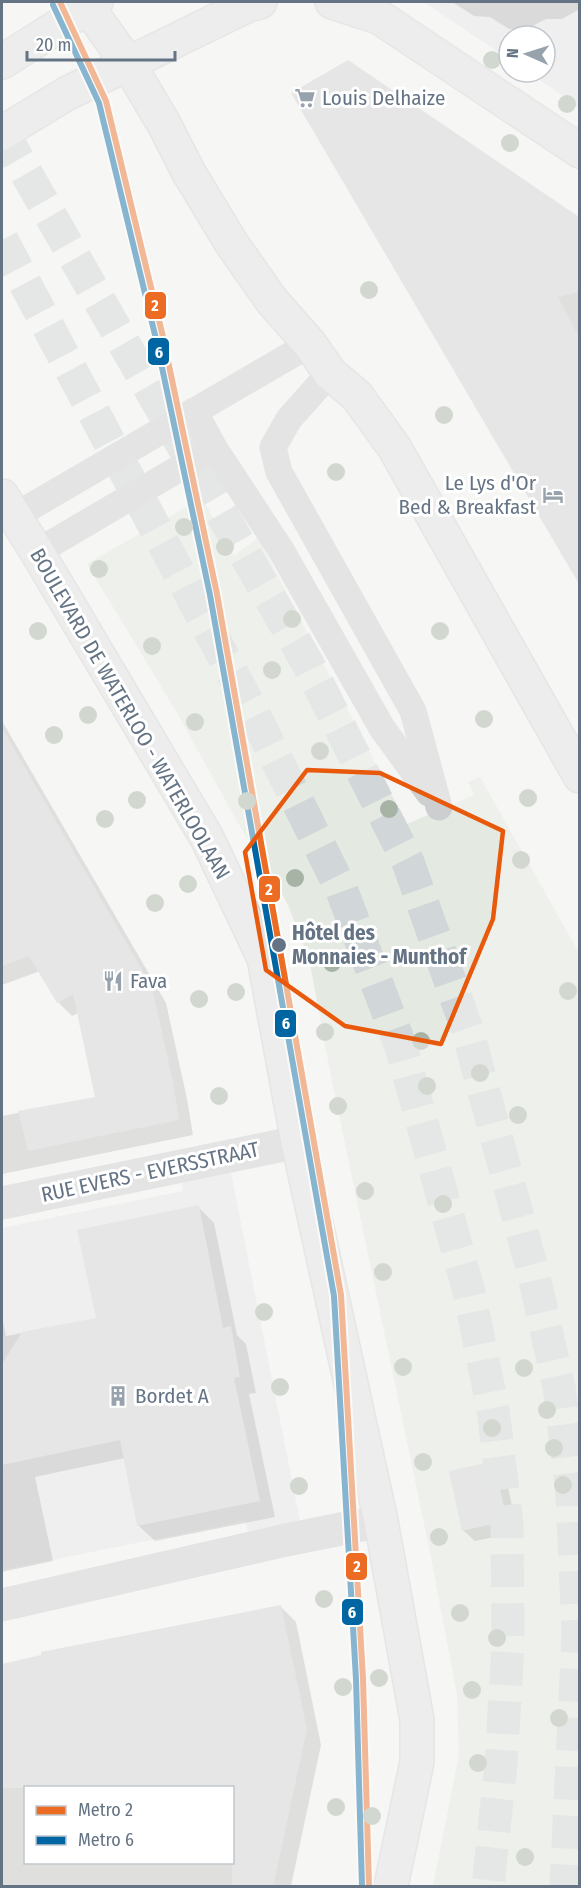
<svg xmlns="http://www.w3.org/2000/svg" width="581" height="1888" font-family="'Fira Sans Condensed',sans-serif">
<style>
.built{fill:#e5e7e7}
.green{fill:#e4e9e2}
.shadow{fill:#0003;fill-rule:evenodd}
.building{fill:#d1d2d3}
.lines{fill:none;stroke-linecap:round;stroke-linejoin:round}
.highway-tunnel{stroke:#d1d6d8;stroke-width:33;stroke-dasharray:33 16;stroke-linecap:butt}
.secondary-casing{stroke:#d2d4d4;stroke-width:36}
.primary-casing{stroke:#d1d2d2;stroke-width:36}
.lane{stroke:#cdcecf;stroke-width:27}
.street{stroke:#cdcecf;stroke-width:33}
.secondary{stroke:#e1e2e2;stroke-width:33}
.primary{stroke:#e1e2e2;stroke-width:33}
.metro-1-casing{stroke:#fff;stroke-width:10}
.metro-2-casing{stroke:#fff;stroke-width:10}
.metro-1{stroke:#ed6c23;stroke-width:6}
.metro-2{stroke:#0066a3;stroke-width:6}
.tree{fill:#a7b3a5}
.marked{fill:none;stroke:#e8590c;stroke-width:4.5;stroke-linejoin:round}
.stop-dot{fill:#657485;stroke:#fff;stroke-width:2}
.labels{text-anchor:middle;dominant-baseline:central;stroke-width:6;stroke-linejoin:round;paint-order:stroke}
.poi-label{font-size:21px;fill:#657485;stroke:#fff;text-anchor:start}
.street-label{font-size:21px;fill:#657485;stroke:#fff}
.stop-label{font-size:21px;font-weight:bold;fill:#657485;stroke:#fff;text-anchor:start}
.line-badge{stroke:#fff;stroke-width:2}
.badge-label{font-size:16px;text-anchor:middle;font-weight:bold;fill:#fff}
</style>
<rect width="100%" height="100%" fill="#f5f6f4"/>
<!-- built -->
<path class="built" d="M424,2H579V107L528,72H545V36H509V59Z
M230,1168L300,1521L248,1532L245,1521L2,1570V1228L183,1191L182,1178Z"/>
<!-- green -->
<path class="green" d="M202,498L234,556L258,538L407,824L474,795L468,782L480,777L579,953V1886H433L459,1755L457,1695L431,1557L330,1071L309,959L288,905L278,886L242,830L176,711L87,564Z"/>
<!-- shadow -->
<path class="shadow" d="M452,2H580V9L562,19H546L525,30L509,29L490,17L474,16Z
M347,62L580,218V582L293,94Z
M2,721L166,1003L187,1099L193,1135L2,1174V1116L96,1098L78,1013L72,1016L58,1002L40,971L2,985Z
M198,1207L214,1223L237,1335L246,1344L256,1393L249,1394L275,1517L155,1541L138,1525L125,1458L35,1477L53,1561L2,1572V1317L6,1336L97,1319Z
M494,1463L505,1474L518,1532L475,1541L463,1530Z
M281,1607L296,1622L321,1745L291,1886H2V1665ZM26,1788H232V1862H26Z"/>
<!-- building -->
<path class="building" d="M348,60L579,217V292L558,297L579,337V584L291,93Z
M2,728L152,987L173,1082L179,1120L28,1151L18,1111L95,1097L73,994L57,1003L29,956L2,966Z
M199,1205L223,1328L231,1326L240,1377L234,1378L260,1501L137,1526L120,1440L2,1465V1364L22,1332L96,1318L77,1230Z
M494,1461L507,1521L462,1531L449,1471Z
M281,1605L307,1729L273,1887H232V1788H2V1664L41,1655V1652Z"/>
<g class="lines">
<!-- highway-tunnel -->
<path class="highway-tunnel" d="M2,131L308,664L408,862L467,1029L533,1272L559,1387L572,1494L578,1634L566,1886
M2,240L254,714L342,891L401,1047L469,1292L493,1409L507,1524L508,1645L501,1764L488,1886"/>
<!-- secondary casing -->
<g class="secondary-casing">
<path id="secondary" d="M332,2L379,17
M365,2L379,17L580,151
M2,62L96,2
M2,133L66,94L248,5L260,2"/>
</g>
<!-- primary casing -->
<g class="primary-casing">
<path id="primary" d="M84,2L129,65L164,124L189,173L232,244L272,301L310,344L330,373L357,396L394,447L580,776
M2,496L37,552L207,838L264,958L298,1142L381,1521L417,1720V1762L391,1886"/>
</g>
<!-- lane -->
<path class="lane" d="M330,373L289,419L273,447L279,472L413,711L439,807
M194,411L214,448L281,550L382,728L429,793
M15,516L310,344
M37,552L214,448"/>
<!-- street -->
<path class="street" d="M2,1203L298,1142
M2,1605L286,1540L381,1521"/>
<!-- secondary -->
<use href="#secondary" class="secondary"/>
<!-- primary -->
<use href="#primary" class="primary"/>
<!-- metro-1 casing -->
<g class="metro-1-casing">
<path id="metro-1" d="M60,2L106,101L163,337L217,594L341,1295L363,1679L369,1886"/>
</g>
<!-- metro-2 casing -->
<g class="metro-2-casing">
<path id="metro-2" d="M53,5L99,103L156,339L210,595L334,1296L356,1679L362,1886"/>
</g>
<!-- metro-1 -->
<use href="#metro-1" class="metro-1"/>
<!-- metro-2 -->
<use href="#metro-2" class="metro-2"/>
</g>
<!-- trees -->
<g class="tree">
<circle cx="492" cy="60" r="9"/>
<circle cx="567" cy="104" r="9"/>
<circle cx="510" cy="143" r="9"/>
<circle cx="369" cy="290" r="9"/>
<circle cx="444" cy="415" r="9"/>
<circle cx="336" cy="472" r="9"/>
<circle cx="184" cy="527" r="9"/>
<circle cx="225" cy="547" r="9"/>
<circle cx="99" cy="569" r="9"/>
<circle cx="292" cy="619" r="9"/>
<circle cx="38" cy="631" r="9"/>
<circle cx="440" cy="631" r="9"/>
<circle cx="152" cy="646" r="9"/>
<circle cx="272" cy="670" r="9"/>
<circle cx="88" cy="715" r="9"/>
<circle cx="484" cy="719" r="9"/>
<circle cx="195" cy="722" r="9"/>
<circle cx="54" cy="735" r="9"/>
<circle cx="320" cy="751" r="9"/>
<circle cx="528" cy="798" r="9"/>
<circle cx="137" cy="800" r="9"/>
<circle cx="247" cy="801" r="9"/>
<circle cx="389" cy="809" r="9"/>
<circle cx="105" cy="819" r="9"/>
<circle cx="521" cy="860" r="9"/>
<circle cx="295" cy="878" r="9"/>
<circle cx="188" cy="884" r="9"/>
<circle cx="155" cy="903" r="9"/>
<circle cx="332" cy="963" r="9"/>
<circle cx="568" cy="991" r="9"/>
<circle cx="236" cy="992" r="9"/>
<circle cx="199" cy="999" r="9"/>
<circle cx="325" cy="1032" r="9"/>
<circle cx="421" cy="1041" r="9"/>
<circle cx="480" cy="1073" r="9"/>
<circle cx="427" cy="1086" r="9"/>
<circle cx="219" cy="1096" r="9"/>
<circle cx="338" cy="1106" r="9"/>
<circle cx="518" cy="1115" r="9"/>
<circle cx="365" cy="1191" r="9"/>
<circle cx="443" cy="1204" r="9"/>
<circle cx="383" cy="1272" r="9"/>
<circle cx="264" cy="1312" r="9"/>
<circle cx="403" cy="1367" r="9"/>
<circle cx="524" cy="1368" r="9"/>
<circle cx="280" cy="1387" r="9"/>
<circle cx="547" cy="1410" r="9"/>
<circle cx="492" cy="1428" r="9"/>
<circle cx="554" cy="1448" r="9"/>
<circle cx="423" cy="1462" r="9"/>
<circle cx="563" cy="1485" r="9"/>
<circle cx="299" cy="1486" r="9"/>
<circle cx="439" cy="1537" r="9"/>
<circle cx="324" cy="1599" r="9"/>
<circle cx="460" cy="1613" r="9"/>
<circle cx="497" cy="1638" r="9"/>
<circle cx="379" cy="1678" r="9"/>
<circle cx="343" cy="1687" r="9"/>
<circle cx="472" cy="1690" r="9"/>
<circle cx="559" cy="1718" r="9"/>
<circle cx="478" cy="1763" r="9"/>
<circle cx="336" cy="1807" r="9"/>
<circle cx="372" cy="1816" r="9"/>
<circle cx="525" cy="1857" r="9"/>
</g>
<!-- marked area -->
<path d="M0 0H581V1888H0ZM307,770L380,773L503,831L493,919L441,1044L345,1026L266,970L245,852Z" fill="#f5f6f4" fill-opacity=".55" fill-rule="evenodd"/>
<path class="marked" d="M307,770L380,773L503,831L493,919L441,1044L345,1026L266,970L245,852Z"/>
<!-- icons -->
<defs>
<g id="supermarket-bare" transform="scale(1.62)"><path d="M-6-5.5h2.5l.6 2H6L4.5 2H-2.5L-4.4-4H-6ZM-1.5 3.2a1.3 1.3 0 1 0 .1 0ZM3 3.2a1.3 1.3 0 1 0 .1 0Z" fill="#97a2ac" stroke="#fff" stroke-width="2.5" paint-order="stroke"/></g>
<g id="hotel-bare" transform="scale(1.62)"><path d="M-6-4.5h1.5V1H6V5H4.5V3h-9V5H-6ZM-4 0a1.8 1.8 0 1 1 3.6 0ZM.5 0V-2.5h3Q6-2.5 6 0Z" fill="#97a2ac" stroke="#fff" stroke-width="2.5" paint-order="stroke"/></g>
<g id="restaurant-bare" transform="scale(1.62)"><path d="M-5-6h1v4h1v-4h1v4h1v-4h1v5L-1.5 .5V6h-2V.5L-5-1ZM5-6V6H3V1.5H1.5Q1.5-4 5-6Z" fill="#97a2ac" stroke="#fff" stroke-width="2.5" paint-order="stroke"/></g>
<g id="building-bare" transform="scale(1.62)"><path d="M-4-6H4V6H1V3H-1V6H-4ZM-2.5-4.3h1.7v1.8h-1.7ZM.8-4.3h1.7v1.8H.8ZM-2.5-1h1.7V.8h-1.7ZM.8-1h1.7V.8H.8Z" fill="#97a2ac" stroke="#fff" stroke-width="2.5" paint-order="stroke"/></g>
</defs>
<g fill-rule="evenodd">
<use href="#supermarket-bare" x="305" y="98"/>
<use href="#hotel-bare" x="553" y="495"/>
<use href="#restaurant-bare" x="113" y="981"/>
<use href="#building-bare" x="118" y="1396"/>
</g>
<!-- markers -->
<circle class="stop-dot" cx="279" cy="945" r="8"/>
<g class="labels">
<!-- poi labels -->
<g class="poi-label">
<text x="322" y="98">Louis Delhaize</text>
<text x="536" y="483" text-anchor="end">Le Lys d'Or<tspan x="536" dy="24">Bed &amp; Breakfast</tspan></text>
<text x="130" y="981">Fava</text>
<text x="135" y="1396">Bordet A</text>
</g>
<!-- street labels -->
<g class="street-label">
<text transform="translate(130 714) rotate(60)">BOULEVARD DE WATERLOO - WATERLOOLAAN</text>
<text transform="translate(150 1172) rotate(-12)">RUE EVERS - EVERSSTRAAT</text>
</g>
<!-- stop labels -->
<g class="stop-label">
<text x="292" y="933">Hôtel des<tspan x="292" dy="24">Monnaies - Munthof</tspan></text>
</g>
</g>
<g class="line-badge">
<rect x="144" y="291" width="23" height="29" rx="6" fill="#ed6c23"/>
<rect x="147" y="337" width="23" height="29" rx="6" fill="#0066a3"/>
<rect x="258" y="875" width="23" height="28" rx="6" fill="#ed6c23"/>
<rect x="274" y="1009" width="23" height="29" rx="6" fill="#0066a3"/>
<rect x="345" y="1552" width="23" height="29" rx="6" fill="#ed6c23"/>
<rect x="341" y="1598" width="23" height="28" rx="6" fill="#0066a3"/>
</g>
<g class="badge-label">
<text x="155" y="311">2</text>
<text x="159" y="358">6</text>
<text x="269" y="895">2</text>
<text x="286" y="1029">6</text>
<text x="357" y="1572">2</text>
<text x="352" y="1618">6</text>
</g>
<!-- border -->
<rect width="581" height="1888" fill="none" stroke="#657485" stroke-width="6"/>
<!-- legend -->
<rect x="24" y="1786" width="210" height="78" fill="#ffffff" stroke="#c1c7ce" stroke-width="1.5"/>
<rect x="36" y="1806" width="30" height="9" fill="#ed6c23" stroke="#c1c7ce" stroke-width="1.5"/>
<text x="78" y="1816" font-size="18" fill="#657485">Metro 2</text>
<rect x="36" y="1836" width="30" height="9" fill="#0066a3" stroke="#c1c7ce" stroke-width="1.5"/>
<text x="78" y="1846" font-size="18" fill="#657485">Metro 6</text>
<!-- north arrow -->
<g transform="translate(527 54) rotate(273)"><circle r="28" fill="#ffffff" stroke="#c1c7ce" stroke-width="1.5"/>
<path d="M0-4.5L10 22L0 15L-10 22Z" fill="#97a2ac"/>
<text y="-9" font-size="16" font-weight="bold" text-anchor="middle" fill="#657485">N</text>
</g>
<!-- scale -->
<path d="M27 51v9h148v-9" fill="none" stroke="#657485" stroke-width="3"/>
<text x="36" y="51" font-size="18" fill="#657485" stroke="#ffffff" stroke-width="4.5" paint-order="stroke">20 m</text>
</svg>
